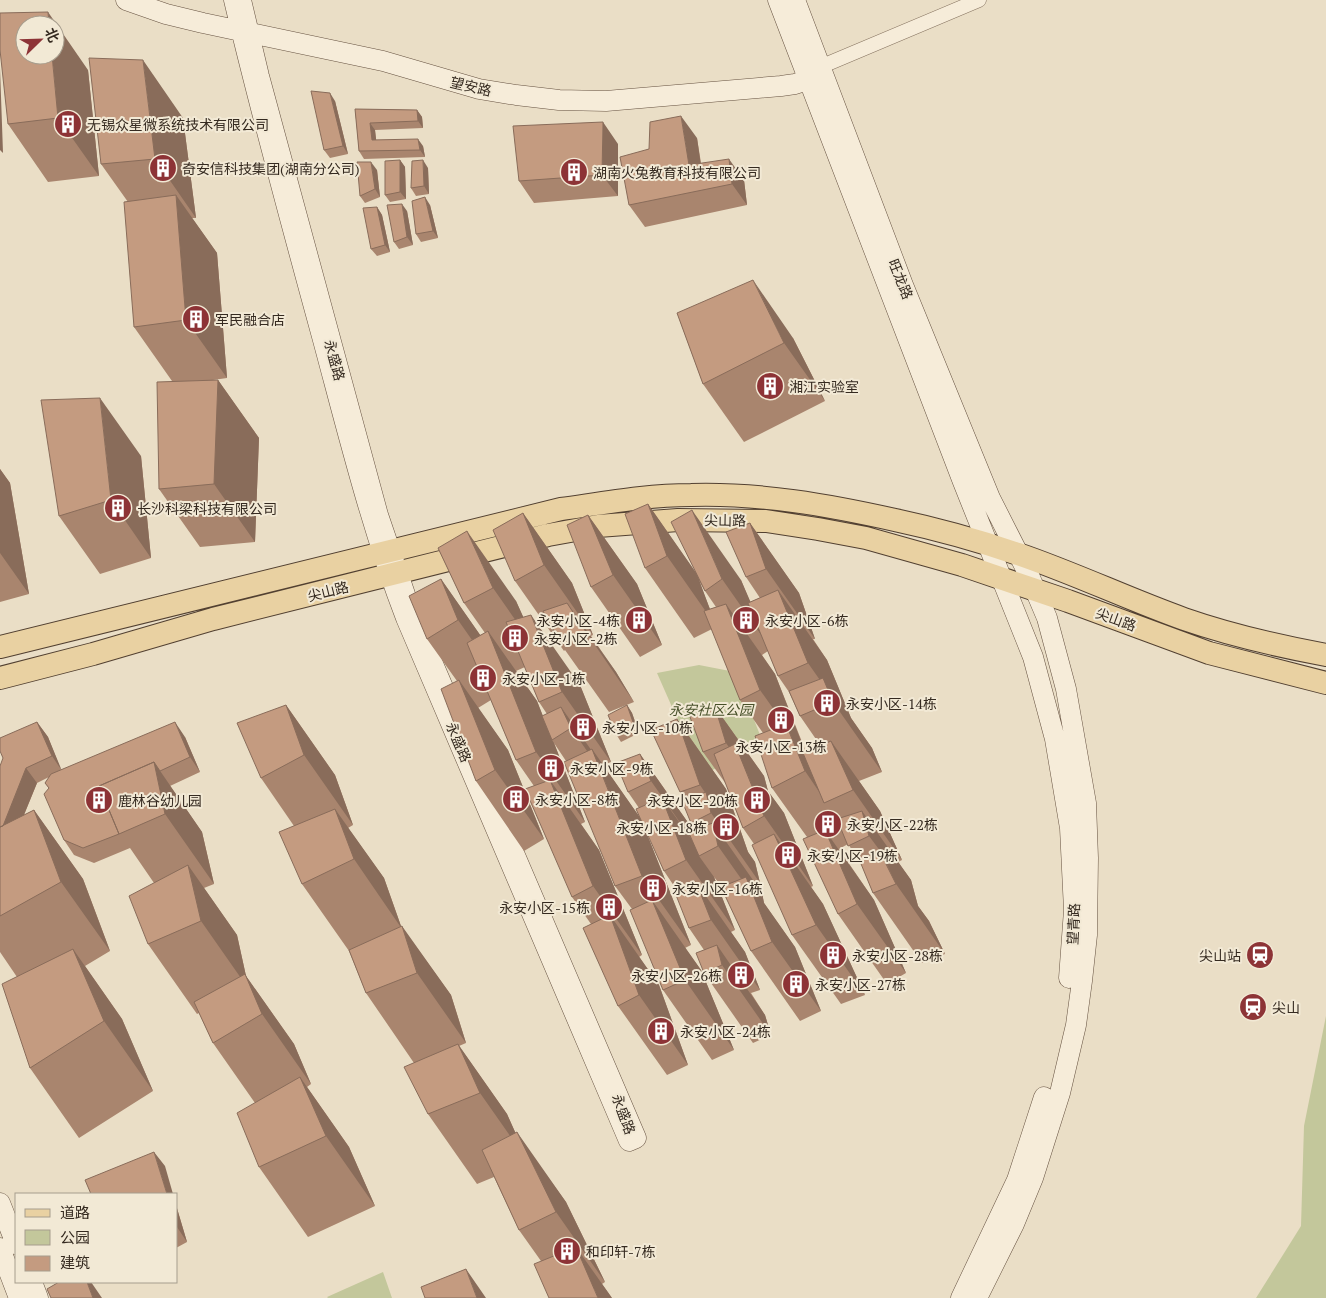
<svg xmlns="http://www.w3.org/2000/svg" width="1326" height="1298" font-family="'PT Serif','Noto Sans SC',serif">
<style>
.green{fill:#c3c79b}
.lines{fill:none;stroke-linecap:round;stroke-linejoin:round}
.street-casing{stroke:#84715e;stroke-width:15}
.secondary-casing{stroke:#665241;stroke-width:21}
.primary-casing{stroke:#524031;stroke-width:24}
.street{stroke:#f6ecd9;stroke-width:14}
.secondary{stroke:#f6ecd9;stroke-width:20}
.primary{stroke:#e9d1a2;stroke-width:22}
.wall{fill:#a9856e;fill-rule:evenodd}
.shaded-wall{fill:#896c5a}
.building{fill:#c49b80;stroke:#896c5a}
.labels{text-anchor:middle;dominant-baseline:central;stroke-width:4;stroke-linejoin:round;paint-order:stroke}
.street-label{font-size:14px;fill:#352a20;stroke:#f2e9d5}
.poi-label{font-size:14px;fill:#352a20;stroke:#f2e9d5;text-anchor:start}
.park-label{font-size:14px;font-style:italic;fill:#475029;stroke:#f2e9d5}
</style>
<rect width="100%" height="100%" fill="#eadec6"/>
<!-- green -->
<path class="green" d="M699,665L735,672L764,745L702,775L657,673Z
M1326,1016V1298H1256L1301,1226L1304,1126Z
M383,1272L392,1298H328L327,1297Z"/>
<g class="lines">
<!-- street casing -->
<g class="street-casing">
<path id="street" d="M820,67L979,0"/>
</g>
<!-- secondary casing -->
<g class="secondary-casing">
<path id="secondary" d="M126,0L166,14L203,23L383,61L479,89L516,95L559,100L606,101L781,86L795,84L820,76
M234,0C261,114 292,227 323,340C348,433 371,527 406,618L629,1141L636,1138L484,783
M241,0L259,76L378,515L412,615L454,713
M778,0L963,482L1033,657L1055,739L1070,828L1074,910L1069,978
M795,0L903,285L990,498L1028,573L1047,618L1066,689L1086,803L1088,858L1087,935L1082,981L1076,1025L1060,1093L1033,1178L1014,1224L977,1298
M0,1203L16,1244
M0,1248L19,1298
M32,1282L38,1298
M961,1298L1017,1180L1044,1097"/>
</g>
<!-- primary casing -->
<g class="primary-casing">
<path id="primary" d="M0,647L561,509C604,503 647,495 691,495C760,493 828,505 895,520C937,529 977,540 1018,554C1074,573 1128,599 1184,619C1230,635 1278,646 1326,655
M0,678L93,654L213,619L548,535L598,526L678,520L766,521L818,529L866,538L962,565L1068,601L1209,653L1326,683"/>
</g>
<!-- street -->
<use href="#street" class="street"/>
<!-- secondary -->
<use href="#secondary" class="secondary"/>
<!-- primary -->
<use href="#primary" class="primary"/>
</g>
<!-- wall -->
<path class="wall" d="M88,70L99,176L48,182L8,124Z
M335,101L348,154L330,158L324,150Z
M355,109L417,110L422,117L423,128L375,130L376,140L423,146L425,157L364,159L359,151Z
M183,118L196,218H192L217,253L227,378L213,380H218L259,438L255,542L200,547L159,489L172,381L134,327L128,202L101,164Z
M697,138L701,163L744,180L747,205L645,227L629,205Z
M618,144V196L534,203L519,181Z
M400,160L405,167L406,199L390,202L385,195Z
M428,168L429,194L416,196L411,188Z
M377,170L380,197L365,203L360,196Z
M430,205L438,238L421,242L416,234Z
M377,207L382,215L390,252L377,256L371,249Z
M407,211L413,245L399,249L394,242Z
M677,313L793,338L825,401L744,442L703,384Z
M141,456L151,558L100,574L59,516Z
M0,469L10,483L29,594L0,602Z
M648,504L695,572L741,580L750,602L760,598L746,577L750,523L799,593L815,639H813L827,660L851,718L872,748L882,772L859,781L880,811L902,860L898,862L911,880L918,906L929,921L945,954L922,963L873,893L861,863L848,844L839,849L874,900L906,973L887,984L838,914L807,837L772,788L763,733L740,700L712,629L694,638L645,568ZM698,579L705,591L716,607L710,609ZM768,651L778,676L789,692L800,716L820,745L806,752L775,674L762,655Z
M523,513L572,583L593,635L591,636L616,672L634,702L609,712L565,650L564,651L515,581Z
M588,515L637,584L662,645L640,657L591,587Z
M438,548L516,601L523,617L580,685L611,762L603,765L641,819L691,945L685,948L701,970L734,1050L712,1060L663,990L632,909L615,886L566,761L554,743L585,822L581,824L599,850L642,955L639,957L659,985L688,1065L667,1075L618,1006L591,924L572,897L534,786L516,760L491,700L478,708L508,750L544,839L524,851L476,781L457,681L427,639L441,579L480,635L485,633L464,603ZM525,667L539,702L547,714L543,716L537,701L516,671Z
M286,705L335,775L353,825L348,828L384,878L401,926L451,995L466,1043L459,1046L507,1114L515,1132L566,1202L605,1282L602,1284L612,1298L541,1261L519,1230L494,1177L477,1184L428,1114L414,1063L366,993L349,951L302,884L294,826L261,778Z
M627,705L632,713L639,733L621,742L616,734Z
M715,707L764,776L768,791L784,813L813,886L811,887L823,904L865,995L841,1004L792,935L754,844L743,828L726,784L703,752Z
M677,719L726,789L748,852L755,862L760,883L756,885L762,893L764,903L795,947L821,1011L800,1021L751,951L722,887L714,877L735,930L731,932L745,952L760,990L751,993L765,1015L771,1035L753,1043L704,973V950L689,928L676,889L664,871L639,808L628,792L640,754L689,824L691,830L695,828L691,823L685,800L680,792Z
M37,722L48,737L61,770L185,737L200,772L170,786L202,832L214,884L204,888L237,935L246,976L294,1044L311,1084L307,1087L349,1147L375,1206L308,1237L259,1167L255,1103L213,1043L199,1013L197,1014L148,944L154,883L130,848L94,863L74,855L64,840L49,788L45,783L49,777L37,783L24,815L34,810L83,879L110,951L85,966L122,1019L153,1091L79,1138L30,1068L17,977L0,952V766Z
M176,1205L187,1242L176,1248Z"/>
<!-- shaded-wall -->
<path class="shaded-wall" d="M48,12L88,70L99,176L58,118L52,55H55V25H49Z
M143,60L183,118L196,218L155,159Z
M0,68L3,153L0,150Z
M330,93L335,101L348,154L343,146Z
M417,110L422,117L423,128L418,121Z
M681,116L697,138L704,187L689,165Z
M603,122L618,144V196L602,175Z
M370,123L375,130L377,147L372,140Z
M418,139L423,146L425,157L420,150Z
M729,159L744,180L747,205L732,184Z
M400,160L405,167L406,199L400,192Z
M423,160L428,168L429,194L424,186Z
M371,162L377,170L380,197L375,189Z
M176,195L217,253L227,378L186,320Z
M425,197L430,205L438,238L433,231Z
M402,204L407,211L413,245L407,237Z
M377,207L382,215L390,252L385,245Z
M753,280L793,338L825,401L784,343Z
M218,380L259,438L255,542L214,484Z
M100,398L141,456L151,558L111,500Z
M0,469L10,483L29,594L0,553Z
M648,504L697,574L716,626L667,556Z
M692,510L741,580L771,649L722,579Z
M523,513L572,583L593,635L544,565Z
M588,515L637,584L662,645L613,575Z
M750,523L799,593L815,639L766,569Z
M467,531L516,601L542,658L493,588Z
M441,579L490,649L507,690L458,620Z
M778,590L827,660L851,718L872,748L882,772L833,702L829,693L808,663Z
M567,603L616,672L634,702L586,632Z
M726,604L775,674L806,754L826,802L805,771L789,731L760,690Z
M531,615L580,685L611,762L562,692Z
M488,631L537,701L552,740L554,743L585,822L536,752Z
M459,680L508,750L544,839L495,770Z
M286,705L335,775L353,825L304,755Z
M627,705L632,713L639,733L634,725Z
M561,707L594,754L592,749L641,819L691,945L642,876L601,771L571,728Z
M715,707L764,776L768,791L784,813L813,886L764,816L747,773L726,743Z
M677,719L726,789L748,852L755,862L760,883L711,813L706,794L700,785Z
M37,722L48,737L62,771L52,756Z
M175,722L185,737L200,772L190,757Z
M831,741L880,811L902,860L853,790Z
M640,754L689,824L700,851L651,781Z
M154,762L202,832L214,884L165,814Z
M26,768L37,783L0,873V833Z
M550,780L599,850L642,955L593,886Z
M662,798L702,854L699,856L714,877L735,930L686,860Z
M335,809L384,878L402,929L354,859Z
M34,810L83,879L110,951L61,882Z
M862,811L911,880L918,906L929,921L945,954L896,884L881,852L869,836Z
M713,823L762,893L764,903L795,947L821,1011L772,942L754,897L718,846Z
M825,830L874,900L906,973L857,904Z
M774,834L823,904L865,995L816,925Z
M188,865L237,935L246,976L294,1044L311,1084L262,1014L250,991L201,921Z
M696,882L745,952L760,990L711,920Z
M652,900L701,970L734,1050L685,980Z
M610,915L659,985L688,1065L639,995Z
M402,926L451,995L466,1043L417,973Z
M717,945L765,1015L771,1035L722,965Z
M73,949L122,1019L153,1091L104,1021Z
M458,1044L507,1114L529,1163L480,1093Z
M300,1077L349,1147L375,1206L326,1136Z
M517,1132L566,1202L605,1282L556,1212Z
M154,1152L165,1166L173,1194H167Z
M176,1205L187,1242L177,1227Z
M576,1247L612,1298H598Z
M466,1269L486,1298H477Z
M87,1282H91L102,1298H93Z"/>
<!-- building -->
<path class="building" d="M48,12L49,25H25V55H52L58,118L8,124L0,50V13Z
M89,58L143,60L155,159L101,164Z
M311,91L330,93L343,146L324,150Z
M355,109L417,110L418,121L370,123L372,140L418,139L420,150L359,151Z
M681,116L689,165L729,159L732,184L629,205L620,157L649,149L650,122Z
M603,122L602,175L519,181L513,126Z
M400,160V192L385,195V161Z
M423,160L424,186L411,188L412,161Z
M357,162H371L375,189L360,196Z
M176,195L186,320L134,327L124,202Z
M425,197L433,231L416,234L412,201Z
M402,204L407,237L394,242L387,205Z
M377,207L385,245L371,249L363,208Z
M753,280L784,343L703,384L677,313Z
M218,380L214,484L159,489L157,382Z
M100,398L111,500L59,516L41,400Z
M648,504L667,556L645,568L625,514Z
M692,510L722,579L705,591L671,522Z
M523,513L544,565L515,581L493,530Z
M588,515L613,575L591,587L567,525Z
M750,523L766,569L746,577L726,532Z
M467,531L493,588L464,603L438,548Z
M441,579L458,620L427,639L409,596Z
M778,590L808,663L778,676L748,603Z
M567,603L586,632L560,642L543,611Z
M726,604L760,690L740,700L704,611Z
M531,615L562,692L539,702L506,622Z
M488,631L536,752L516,760L467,643Z
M823,678L833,702L800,716L789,691Z
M459,680L495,770L476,781L441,689Z
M286,705L304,755L261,778L237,723Z
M627,705L634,725L616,734L608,715Z
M561,707L571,728L552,740L542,716Z
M715,707L726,743L703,752L690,717Z
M677,719L700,785L680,792L651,730Z
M37,722L52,756L26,768L3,826L0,827V766L3,758L0,751V738Z
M175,722L190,757L160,771L154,762L99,786L119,834L83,848L64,840L44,794L49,788L45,783L51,774Z
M786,724L805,771L772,788L755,736Z
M831,741L853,790L824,803L803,753Z
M735,744L764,816L743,828L714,754Z
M592,749L642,876L615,886L564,762Z
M640,754L651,781L628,792L616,763Z
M154,762L165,814L119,834L99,786Z
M550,780L593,886L572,897L525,789Z
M706,792L711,813L691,823L682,801Z
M662,798L686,860L664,871L636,809Z
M335,809L354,859L302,884L279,832Z
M34,810L61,882L0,916V827Z
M862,811L869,836L848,846L837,819Z
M713,823L718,846L699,856L688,831Z
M825,830L857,904L838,914L803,839Z
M774,834L816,925L792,935L752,845Z
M880,852L896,884L873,893L859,859Z
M188,865L201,921L148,944L129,896Z
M746,877L772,942L751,951L721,887Z
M696,882L711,920L689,928L674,890Z
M652,900L685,980L663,990L630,910Z
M610,915L639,995L618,1006L583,928Z
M402,926L417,973L366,993L349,950Z
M717,945L722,965L704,973L696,953Z
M73,949L104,1021L30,1068L2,984Z
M245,974L262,1014L213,1043L194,1002Z
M458,1044L480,1093L428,1114L404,1067Z
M300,1077L326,1136L259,1167L237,1113Z
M517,1132L556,1212L519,1230L482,1150Z
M154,1152L167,1194H91L85,1180Z
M576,1247L598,1298H549L534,1264Z
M466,1269L477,1298H425L421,1287Z
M59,1282H87L93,1298H51L47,1289Z"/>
<!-- icons -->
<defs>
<g id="building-disc" transform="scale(1.4375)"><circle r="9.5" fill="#8d3336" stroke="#f2e9d5"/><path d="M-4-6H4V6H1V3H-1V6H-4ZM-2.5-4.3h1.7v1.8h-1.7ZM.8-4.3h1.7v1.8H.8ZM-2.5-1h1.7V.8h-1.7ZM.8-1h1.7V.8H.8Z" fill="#fff"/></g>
<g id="station-disc" transform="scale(1.4375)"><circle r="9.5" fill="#8d3336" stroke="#f2e9d5"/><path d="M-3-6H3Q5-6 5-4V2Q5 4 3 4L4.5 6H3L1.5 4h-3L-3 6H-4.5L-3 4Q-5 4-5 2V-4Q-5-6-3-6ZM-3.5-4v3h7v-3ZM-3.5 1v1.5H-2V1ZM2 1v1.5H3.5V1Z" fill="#fff"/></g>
</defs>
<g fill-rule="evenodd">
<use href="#building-disc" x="68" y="124"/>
<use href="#building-disc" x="163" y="168"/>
<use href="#building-disc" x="574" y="172"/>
<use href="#building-disc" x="196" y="319"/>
<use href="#building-disc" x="770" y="386"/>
<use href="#building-disc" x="118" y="508"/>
<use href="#building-disc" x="639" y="620"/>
<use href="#building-disc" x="746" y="620"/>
<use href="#building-disc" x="515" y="638"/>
<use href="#building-disc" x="483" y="678"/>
<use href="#building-disc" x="827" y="703"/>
<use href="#building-disc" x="781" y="720"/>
<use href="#building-disc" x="583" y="727"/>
<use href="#building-disc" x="551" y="768"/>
<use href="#building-disc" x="516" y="799"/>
<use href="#building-disc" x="99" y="800"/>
<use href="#building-disc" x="757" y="800"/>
<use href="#building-disc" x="828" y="824"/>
<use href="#building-disc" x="726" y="827"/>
<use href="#building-disc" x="788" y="855"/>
<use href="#building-disc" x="653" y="888"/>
<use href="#building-disc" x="609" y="907"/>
<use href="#building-disc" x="833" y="955"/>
<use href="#station-disc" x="1260" y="955"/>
<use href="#building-disc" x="741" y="975"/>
<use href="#building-disc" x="796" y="984"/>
<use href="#station-disc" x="1253" y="1007"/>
<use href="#building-disc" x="661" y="1031"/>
<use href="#building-disc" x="567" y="1251"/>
</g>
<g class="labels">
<!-- street labels -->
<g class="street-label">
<text transform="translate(471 86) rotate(13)">望安路</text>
<text transform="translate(901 279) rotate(68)">旺龙路</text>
<text transform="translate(335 360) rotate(75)">永盛路</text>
<text transform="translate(725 520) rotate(1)">尖山路</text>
<text transform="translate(328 591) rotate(-14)">尖山路</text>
<text transform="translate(1116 619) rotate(20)">尖山路</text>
<text transform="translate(459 742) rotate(67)">永盛路</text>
<text transform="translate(1073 924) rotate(-87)">望青路</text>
<text transform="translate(624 1114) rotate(70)">永盛路</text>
</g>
<!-- poi labels -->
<g class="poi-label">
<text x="87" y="124">无锡众星微系统技术有限公司</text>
<text x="182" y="168">奇安信科技集团(湖南分公司)</text>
<text x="593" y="172">湖南火兔教育科技有限公司</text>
<text x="215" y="319">军民融合店</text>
<text x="789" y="386">湘江实验室</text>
<text x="137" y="508">长沙科梁科技有限公司</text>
<text x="620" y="620" text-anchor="end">永安小区-4栋</text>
<text x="765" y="620">永安小区-6栋</text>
<text x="534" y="638">永安小区-2栋</text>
<text x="502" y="678">永安小区-1栋</text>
<text x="846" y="703">永安小区-14栋</text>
<text x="602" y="727">永安小区-10栋</text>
<text x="781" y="746" text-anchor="middle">永安小区-13栋</text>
<text x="570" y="768">永安小区-9栋</text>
<text x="535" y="799">永安小区-8栋</text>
<text x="118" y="800">鹿林谷幼儿园</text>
<text x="738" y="800" text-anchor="end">永安小区-20栋</text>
<text x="847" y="824">永安小区-22栋</text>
<text x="707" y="827" text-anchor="end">永安小区-18栋</text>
<text x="807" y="855">永安小区-19栋</text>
<text x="672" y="888">永安小区-16栋</text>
<text x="590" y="907" text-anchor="end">永安小区-15栋</text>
<text x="852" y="955">永安小区-28栋</text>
<text x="1241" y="955" text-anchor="end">尖山站</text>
<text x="722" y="975" text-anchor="end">永安小区-26栋</text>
<text x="815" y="984">永安小区-27栋</text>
<text x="1272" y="1007">尖山</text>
<text x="680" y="1031">永安小区-24栋</text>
<text x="586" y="1251">和印轩-7栋</text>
</g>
<!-- park labels -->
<g class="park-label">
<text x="711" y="709">永安社区公园</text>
</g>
</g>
<!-- legend -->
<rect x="15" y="1193" width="162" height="90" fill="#f2e9d5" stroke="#a69d8d"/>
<rect x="25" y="1209" width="25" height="8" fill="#e9d1a2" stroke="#a69d8d"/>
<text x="60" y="1218" font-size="15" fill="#352a20">道路</text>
<rect x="25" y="1230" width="25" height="15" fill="#c3c79b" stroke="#a69d8d"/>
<text x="60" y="1243" font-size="15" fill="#352a20">公园</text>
<rect x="25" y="1256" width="25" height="15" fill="#c49b80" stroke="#a69d8d"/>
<text x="60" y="1268" font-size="15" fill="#352a20">建筑</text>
<!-- north arrow -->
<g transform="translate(40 40) rotate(67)"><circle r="24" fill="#f2e9d5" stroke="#a69d8d"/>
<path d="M0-4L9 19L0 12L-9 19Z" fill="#8d3336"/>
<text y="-8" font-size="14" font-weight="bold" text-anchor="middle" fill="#352a20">北</text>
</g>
</svg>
